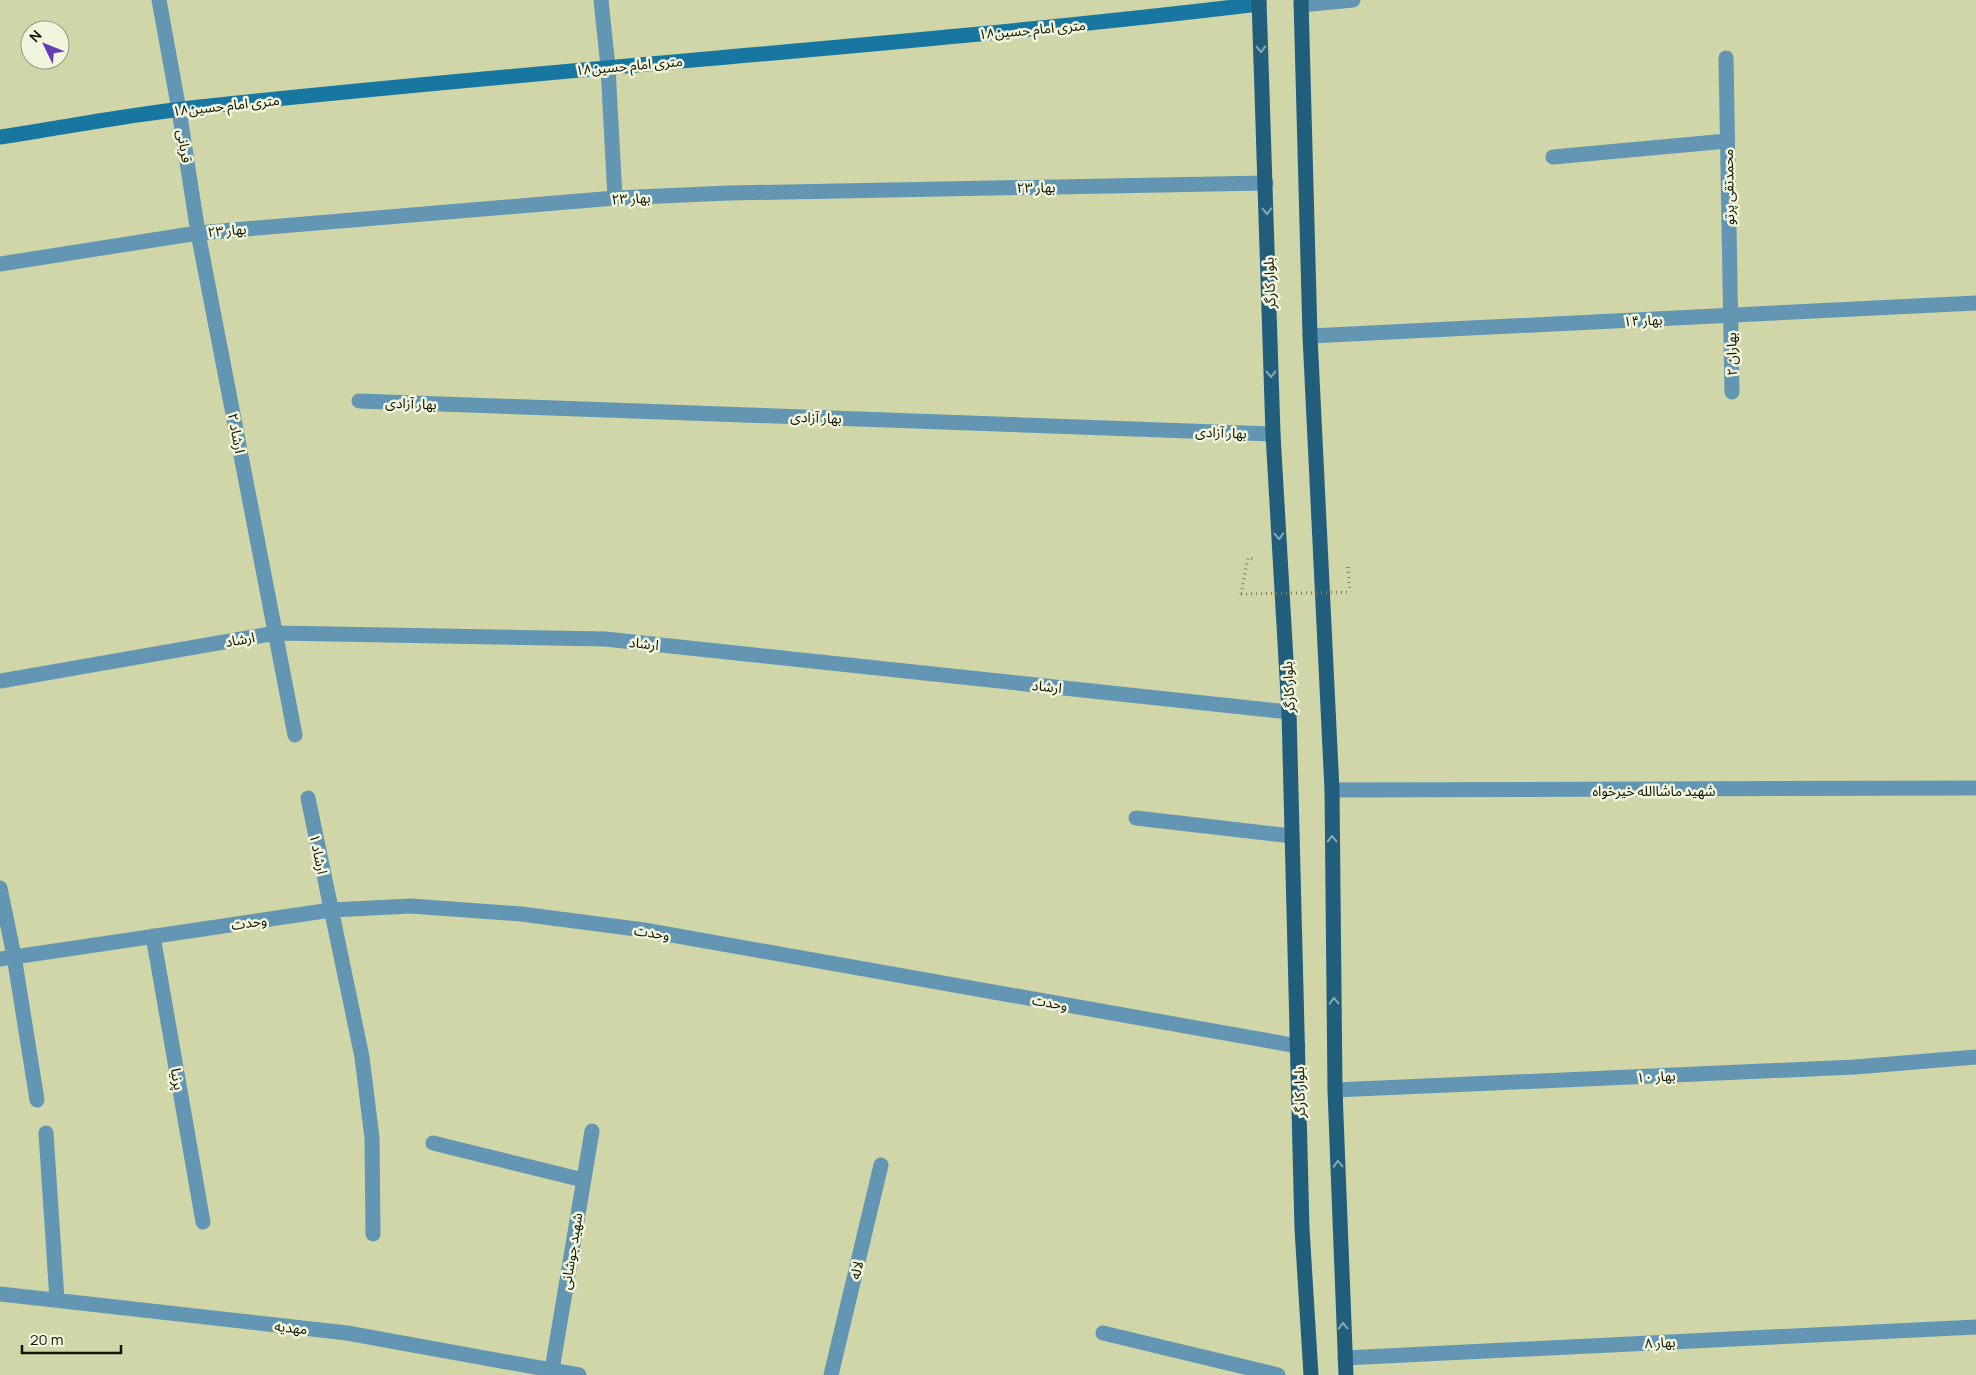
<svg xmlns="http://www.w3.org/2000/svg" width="1976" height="1375" font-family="Manrope,'Noto Sans Arabic',sans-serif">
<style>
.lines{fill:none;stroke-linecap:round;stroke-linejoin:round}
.path{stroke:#7a7e5d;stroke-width:3;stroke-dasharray:1 4;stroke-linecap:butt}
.street{stroke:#6296b2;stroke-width:15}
.secondary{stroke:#1777a1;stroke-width:15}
.primary{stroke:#215e7c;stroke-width:15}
.path-bridge{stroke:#7a7e5d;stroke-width:3;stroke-dasharray:1 4;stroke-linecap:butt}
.oneway{stroke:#89aaac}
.labels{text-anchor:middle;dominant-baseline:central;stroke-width:5;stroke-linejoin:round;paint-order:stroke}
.street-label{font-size:14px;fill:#121404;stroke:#f1f5dd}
</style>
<rect width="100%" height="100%" fill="#d0d6a7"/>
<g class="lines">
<!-- path -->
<path class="path" d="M1348,567L1350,592
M1241,594L1248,558L1255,559"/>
<!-- street -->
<path class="street" d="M159,0L179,110L198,233L295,735
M601,0L608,67L615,198
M1301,5L1353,0
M1726,58L1732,392
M1553,157L1727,141
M0,264L198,233L615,198L729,193L1266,183
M1310,336L1976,303
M359,401L1273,434
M0,681L276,633L605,639L1289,712
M1332,790L1976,788
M308,798L362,1057L372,1138L373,1234
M1136,818L1292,836
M0,888L14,956L37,1100
M153,936L203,1222
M0,959L331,910L411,906L521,914L644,930L1298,1046
M1335,1090L1855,1067L1976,1057
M46,1133L57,1300
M433,1143L583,1180
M0,1294L347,1333L579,1375
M1103,1333L1278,1375
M1345,1358L1976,1327
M552,1370L592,1131
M831,1375L881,1165"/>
<!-- secondary -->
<path class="secondary" d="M0,137C61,128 121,116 182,109C541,69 901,47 1259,4"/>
<!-- primary -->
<path class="primary" d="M1259,0L1273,434L1289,712L1302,1229L1311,1375
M1301,0L1310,336L1332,790L1335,1090L1346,1375"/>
<!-- path-bridge -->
<path class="path-bridge" d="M1241,594L1350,592"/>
</g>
<!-- one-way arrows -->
<defs><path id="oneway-chevron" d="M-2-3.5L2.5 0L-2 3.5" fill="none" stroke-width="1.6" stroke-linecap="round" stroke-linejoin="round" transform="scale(1.25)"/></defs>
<g class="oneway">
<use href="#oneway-chevron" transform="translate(1261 49) rotate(88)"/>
<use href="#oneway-chevron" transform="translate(1267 211) rotate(88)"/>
<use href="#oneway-chevron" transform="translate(1271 374) rotate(88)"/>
<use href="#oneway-chevron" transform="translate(1279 536) rotate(87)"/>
<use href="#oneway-chevron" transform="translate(1332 839) rotate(-91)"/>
<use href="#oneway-chevron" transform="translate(1334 1001) rotate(-91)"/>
<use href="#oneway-chevron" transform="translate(1338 1164) rotate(-92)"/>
<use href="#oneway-chevron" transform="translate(1343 1326) rotate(-92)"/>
</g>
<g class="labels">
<!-- street labels -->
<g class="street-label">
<text transform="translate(1032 29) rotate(-5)">۱۸متری امام حسین</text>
<text transform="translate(629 65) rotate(-5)">۱۸متری امام حسین</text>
<text transform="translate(226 105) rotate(-6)">۱۸متری امام حسین</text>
<text transform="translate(185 146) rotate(81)">قربانی</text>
<text transform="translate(1036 187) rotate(-1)">بهار ۲۳</text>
<text transform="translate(1728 187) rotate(-91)">محمدتقی پرتو</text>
<text transform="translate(631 198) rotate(-3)">بهار ۲۳</text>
<text transform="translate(227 230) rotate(-5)">بهار ۲۳</text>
<text transform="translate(1269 283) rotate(-92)">بلوار کارگر</text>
<text transform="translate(1643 320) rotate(-3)">بهار ۱۴</text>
<text transform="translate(1731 354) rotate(-91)">بهاران ۲</text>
<text transform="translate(411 403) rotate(2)">بهار آزادی</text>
<text transform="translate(816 417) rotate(2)">بهار آزادی</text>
<text transform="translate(1221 432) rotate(2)">بهار آزادی</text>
<text transform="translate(237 433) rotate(79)">ارشاد ۲</text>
<text transform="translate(240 639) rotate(-10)">ارشاد</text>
<text transform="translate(644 643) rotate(6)">ارشاد</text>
<text transform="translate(1047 686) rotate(6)">ارشاد</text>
<text transform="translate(1288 687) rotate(-93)">بلوار کارگر</text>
<text x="1654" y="790">شهید ماشاالله خیرخواه</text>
<text transform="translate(319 854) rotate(78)">ارشاد ۱</text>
<text transform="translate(249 922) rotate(-8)">وحدت</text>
<text transform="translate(652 932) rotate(9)">وحدت</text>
<text transform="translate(1050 1002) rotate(10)">وحدت</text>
<text transform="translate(1656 1076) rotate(-3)">بهار ۱۰</text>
<text transform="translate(178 1079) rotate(80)">پرنیا</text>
<text transform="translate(1299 1092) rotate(-91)">بلوار کارگر</text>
<text transform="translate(571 1251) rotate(-81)">شهید جوشانی</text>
<text transform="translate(856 1270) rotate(-77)">لاله</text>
<text transform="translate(291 1327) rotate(6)">مهدیه</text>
<text transform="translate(1660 1342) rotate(-3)">بهار ۸</text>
</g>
</g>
<!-- north arrow -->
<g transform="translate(45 45) rotate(313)"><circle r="24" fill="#f1f5dd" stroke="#989b86"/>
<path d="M0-4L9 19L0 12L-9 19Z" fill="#643cb4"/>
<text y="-8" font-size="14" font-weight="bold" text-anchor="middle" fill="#121404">N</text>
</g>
<!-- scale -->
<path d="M22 1345v8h99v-8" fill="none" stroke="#121404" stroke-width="2.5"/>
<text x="30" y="1345" font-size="15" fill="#121404" stroke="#f1f5dd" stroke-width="4" paint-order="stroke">20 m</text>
</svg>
